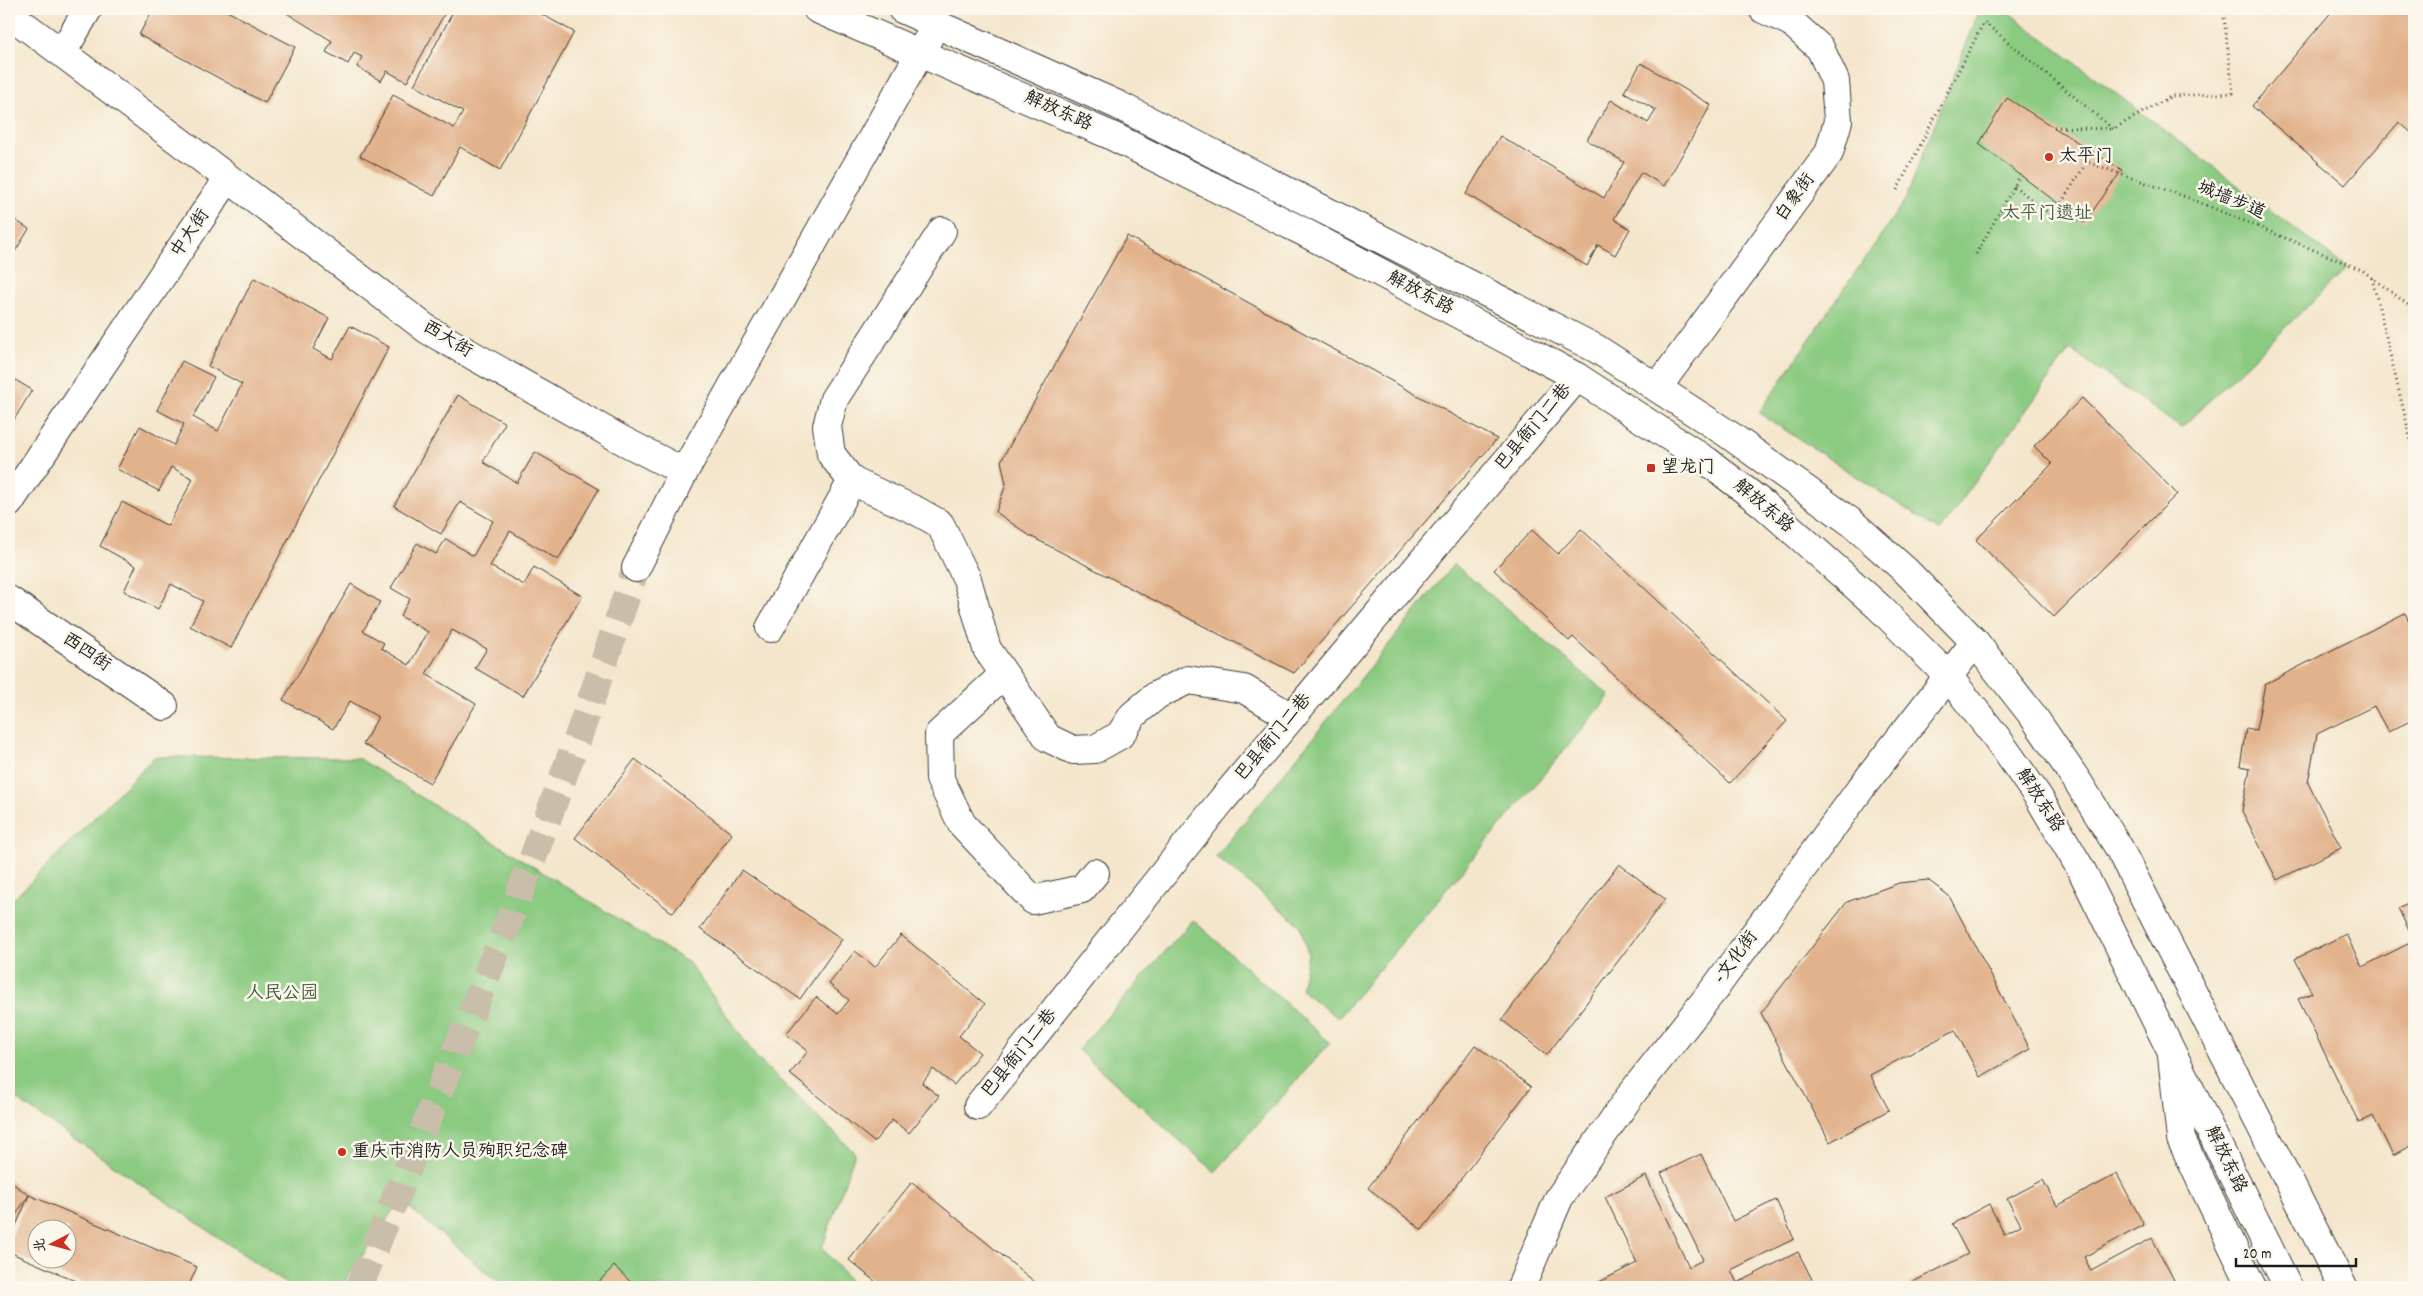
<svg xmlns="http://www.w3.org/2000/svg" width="2423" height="1296" font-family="Dekko,'LXGW WenKai TC',sans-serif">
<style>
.green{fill:#8bca81;stroke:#54734e}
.building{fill:#e2b28c;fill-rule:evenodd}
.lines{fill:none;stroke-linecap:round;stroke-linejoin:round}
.major-tunnel{stroke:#c9bea9;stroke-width:28;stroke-dasharray:28 14;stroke-linecap:butt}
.minor-casing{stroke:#3c3a36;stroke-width:30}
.major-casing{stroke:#3c3a36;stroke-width:30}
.path{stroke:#3c3a36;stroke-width:3;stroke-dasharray:1 4;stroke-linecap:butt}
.minor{stroke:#fff;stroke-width:28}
.major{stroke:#fff;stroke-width:28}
.poi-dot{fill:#c8321e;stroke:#fbf7ec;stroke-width:2}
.labels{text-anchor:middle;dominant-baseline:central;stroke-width:5;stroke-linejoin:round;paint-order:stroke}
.street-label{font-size:18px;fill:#1c1c1c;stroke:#fbf7ec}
.poi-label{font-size:18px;fill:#1c1c1c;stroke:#fbf7ec;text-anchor:start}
.park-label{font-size:18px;fill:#43593f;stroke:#fbf7ec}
</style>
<rect width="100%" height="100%" fill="#fbf7ec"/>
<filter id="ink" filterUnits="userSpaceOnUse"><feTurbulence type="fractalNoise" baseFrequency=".02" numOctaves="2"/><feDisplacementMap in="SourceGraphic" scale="10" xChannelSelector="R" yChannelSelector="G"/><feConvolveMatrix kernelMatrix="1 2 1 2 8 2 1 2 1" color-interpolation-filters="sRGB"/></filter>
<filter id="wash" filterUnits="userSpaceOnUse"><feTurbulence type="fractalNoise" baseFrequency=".0096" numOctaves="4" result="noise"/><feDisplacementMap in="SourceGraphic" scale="20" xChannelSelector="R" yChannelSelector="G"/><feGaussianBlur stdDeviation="1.12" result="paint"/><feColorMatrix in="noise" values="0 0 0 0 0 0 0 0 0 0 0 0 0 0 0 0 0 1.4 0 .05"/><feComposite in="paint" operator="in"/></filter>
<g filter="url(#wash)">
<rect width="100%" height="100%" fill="#f4e6cc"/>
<!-- green -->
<path class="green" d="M1980,9H2004L2347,268L2181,428L2070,349L1940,531L1759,413L1905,200Z
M1454,564L1610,696L1338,1018L1301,990L1308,954L1300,925L1216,857Z
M154,757L358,758L689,963L756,1057L855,1153L822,1248L856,1287H504L400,1200L341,1287H291L9,1094V904Z
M1193,920L1330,1043L1215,1172L1078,1050Z"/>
<g id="blocks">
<!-- building -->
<path class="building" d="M153,9H228L227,11L295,47L265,103L139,35Z
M280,9H532L574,32L500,170L460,147L434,196L360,156L393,95L454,128L463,112L414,85L453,12L447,9L407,82L387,71L381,81L357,67L362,57L354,53L348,64L326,52L332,41Z
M2334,9H2414V135L2399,122L2345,185L2252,106Z
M1641,63L1711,105L1664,186L1641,172L1614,219L1630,229L1615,255L1598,245L1587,266L1466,194L1500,136L1604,198L1624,162L1587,140L1611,100L1648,123L1656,110L1624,92Z
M2007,98L2122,170L2084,223L1979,144Z
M9,216L29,229L9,261Z
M1127,236L1497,439L1294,673L1030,536L996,512L1006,484L1001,461Z
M254,278L329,318L313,349L332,359L350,326L389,347L231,648L190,626L203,601L171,584L158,609L124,591L136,566L100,546L122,502L168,526L193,479L171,467L159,491L117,469L140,426L174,445L184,424L157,410L182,361L214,377L193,417L218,431L242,384L208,366Z
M9,376L32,390L9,428Z
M458,395L505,423L483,462L517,483L535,452L599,489L558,560L510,531L490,566L524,585L534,567L582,596L523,696L475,668L487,649L452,630L426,674L476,704L430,783L363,744L378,717L350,701L333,729L283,700L351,584L380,602L363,631L384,643L381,648L409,665L428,632L400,616L410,599L391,588L417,543L436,554L446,539L473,556L493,521L460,502L441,534L394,506Z
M2082,398L2177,494L2054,617L1976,540L2052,464L2034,446Z
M1581,529L1787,721L1730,783L1573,637L1569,641L1494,570L1532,530L1558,554Z
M2405,613L2414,632V719L2388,732L2374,706L2317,734L2308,783L2341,848L2277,880L2242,811L2250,768L2240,766L2246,728L2256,730L2265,684Z
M635,759L732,834L673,913L575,838Z
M1619,864L1665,899L1547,1055L1502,1020Z
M742,870L842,939L800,999L700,929Z
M1928,880L1949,896L2030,1049L1980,1077L1955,1030L1870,1075L1889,1110L1830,1142L1761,1013L1847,902L1899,883Z
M2414,900V1144L2393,1155L2373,1116L2359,1123L2298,999L2312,993L2295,959L2346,934L2362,967L2414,941L2398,908Z
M901,935L985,1004L959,1036L980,1053L954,1085L933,1069L922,1083L939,1096L909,1133L892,1120L874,1142L790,1074L808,1051L786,1034L816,997L838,1014L849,1000L829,984L855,951L875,967Z
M1475,1045L1531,1087L1422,1230L1368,1188Z
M1701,1154L1733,1221L1776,1200L1794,1239L1731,1270L1737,1283L1798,1252L1816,1287H1601L1599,1282L1637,1263L1605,1197L1646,1176L1689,1267L1703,1260L1661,1173Z
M2117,1174L2144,1225L2084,1257L2091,1271L2152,1238L2174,1280L2160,1287H1911L1909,1284L1968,1254L1952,1224L1989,1204L2004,1234L2021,1225L2007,1199L2043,1180L2057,1206Z
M9,1181L29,1195L9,1225Z
M912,1182L1041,1287H882L849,1260Z
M29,1195L197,1267L188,1287H90L9,1252V1242ZM38,1228H68V1258H38Z
M614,1266L636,1287H594Z"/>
</g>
</g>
<g filter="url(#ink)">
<use href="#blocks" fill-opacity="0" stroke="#3c3a36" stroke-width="1"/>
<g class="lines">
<!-- major-tunnel -->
<path class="major-tunnel" d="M359,1287L513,911L581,729L636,568"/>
<!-- minor casing -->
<g class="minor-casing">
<path id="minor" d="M9,14L62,53
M228,178L428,330L620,439L684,472
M942,231L834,399L827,426L831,454L852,481L917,511L940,524L967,579L987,649L1048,738L1073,750L1095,749L1120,735L1133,715L1157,695L1188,680L1244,689L1291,717
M1658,387L1829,153L1838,121L1835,81L1820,48L1791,22L1763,9
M9,503L228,178L62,53L88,9
M9,600L164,706
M770,628L852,481
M1004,674L939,734L940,779L962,824L1033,900L1082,889L1095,873
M2172,1056L2181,1139L2252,1287
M978,1106L1222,800L1577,377
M1521,1287L1559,1198L1632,1093L1715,988L1861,788L1975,642"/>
</g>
<!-- major casing -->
<g class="major-casing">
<path id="major" d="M817,9L1110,135L1302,231L1577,377L1707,461L1763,504L1879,607L1948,676L1997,738L2039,798L2082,871L2288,1287
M902,9L1118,105L1597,349L1728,434L1851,522L1906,571L1975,642L2033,716L2078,782L2119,848L2343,1287
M636,568L684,472L929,37"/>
</g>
<!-- path -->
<path class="path" d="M2054,127L2112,129
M2014,186L2053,216L2087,162L2189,198L2362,270L2414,309
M1897,190L1984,22L2113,129L2172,96L2233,93L2224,17L2226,9
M1976,254L2021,174
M2372,278L2414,454"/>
<!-- minor -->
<use href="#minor" class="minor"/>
<!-- major -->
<use href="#major" class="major"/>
</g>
</g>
<!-- markers -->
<g class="poi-dot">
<circle cx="2049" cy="157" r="5"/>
<rect x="1646" y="463" width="10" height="10" rx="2.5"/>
<circle cx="342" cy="1152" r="5"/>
</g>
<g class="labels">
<!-- street labels -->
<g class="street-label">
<text transform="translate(1058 112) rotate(24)">解放东路</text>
<text transform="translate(1796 198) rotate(-54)">白象街</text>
<text transform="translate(2231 201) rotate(23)">城墙步道</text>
<text transform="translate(191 234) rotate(-56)">中大街</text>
<text transform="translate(1420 294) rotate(28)">解放东路</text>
<text transform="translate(447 340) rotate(31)">西大街</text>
<text transform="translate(1534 428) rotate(-50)">巴县衙门二巷</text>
<text transform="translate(1763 507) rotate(40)">解放东路</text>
<text transform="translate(86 653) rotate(34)">西四街</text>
<text transform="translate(1274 738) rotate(-50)">巴县衙门二巷</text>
<text transform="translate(2039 801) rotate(57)">解放东路</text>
<text transform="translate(1737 958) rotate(-54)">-文化街</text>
<text transform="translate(1020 1054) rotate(-51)">巴县衙门二巷</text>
<text transform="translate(2225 1160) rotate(64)">解放东路</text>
</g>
<!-- poi labels -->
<g class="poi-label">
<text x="2059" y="157">太平门</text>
<text x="1661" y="468">望龙门</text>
<text x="352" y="1152">重庆市消防人员殉职纪念碑</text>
</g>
<!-- park labels -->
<g class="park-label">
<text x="2047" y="214">太平门遗址</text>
<text x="282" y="994">人民公园</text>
</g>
</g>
<!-- margin -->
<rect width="2423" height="1296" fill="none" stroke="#fbf7ec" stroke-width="30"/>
<!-- north arrow -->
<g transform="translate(52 1244) rotate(264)"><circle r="24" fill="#fbf7ec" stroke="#a29f99"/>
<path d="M0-4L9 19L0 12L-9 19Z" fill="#c8321e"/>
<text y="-8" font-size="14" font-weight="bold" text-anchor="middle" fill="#1c1c1c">北</text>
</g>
<!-- scale -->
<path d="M2236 1258v8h120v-8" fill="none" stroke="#1c1c1c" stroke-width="2.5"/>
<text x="2243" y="1258" font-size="15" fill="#1c1c1c" stroke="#fbf7ec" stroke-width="4" paint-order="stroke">20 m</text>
</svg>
